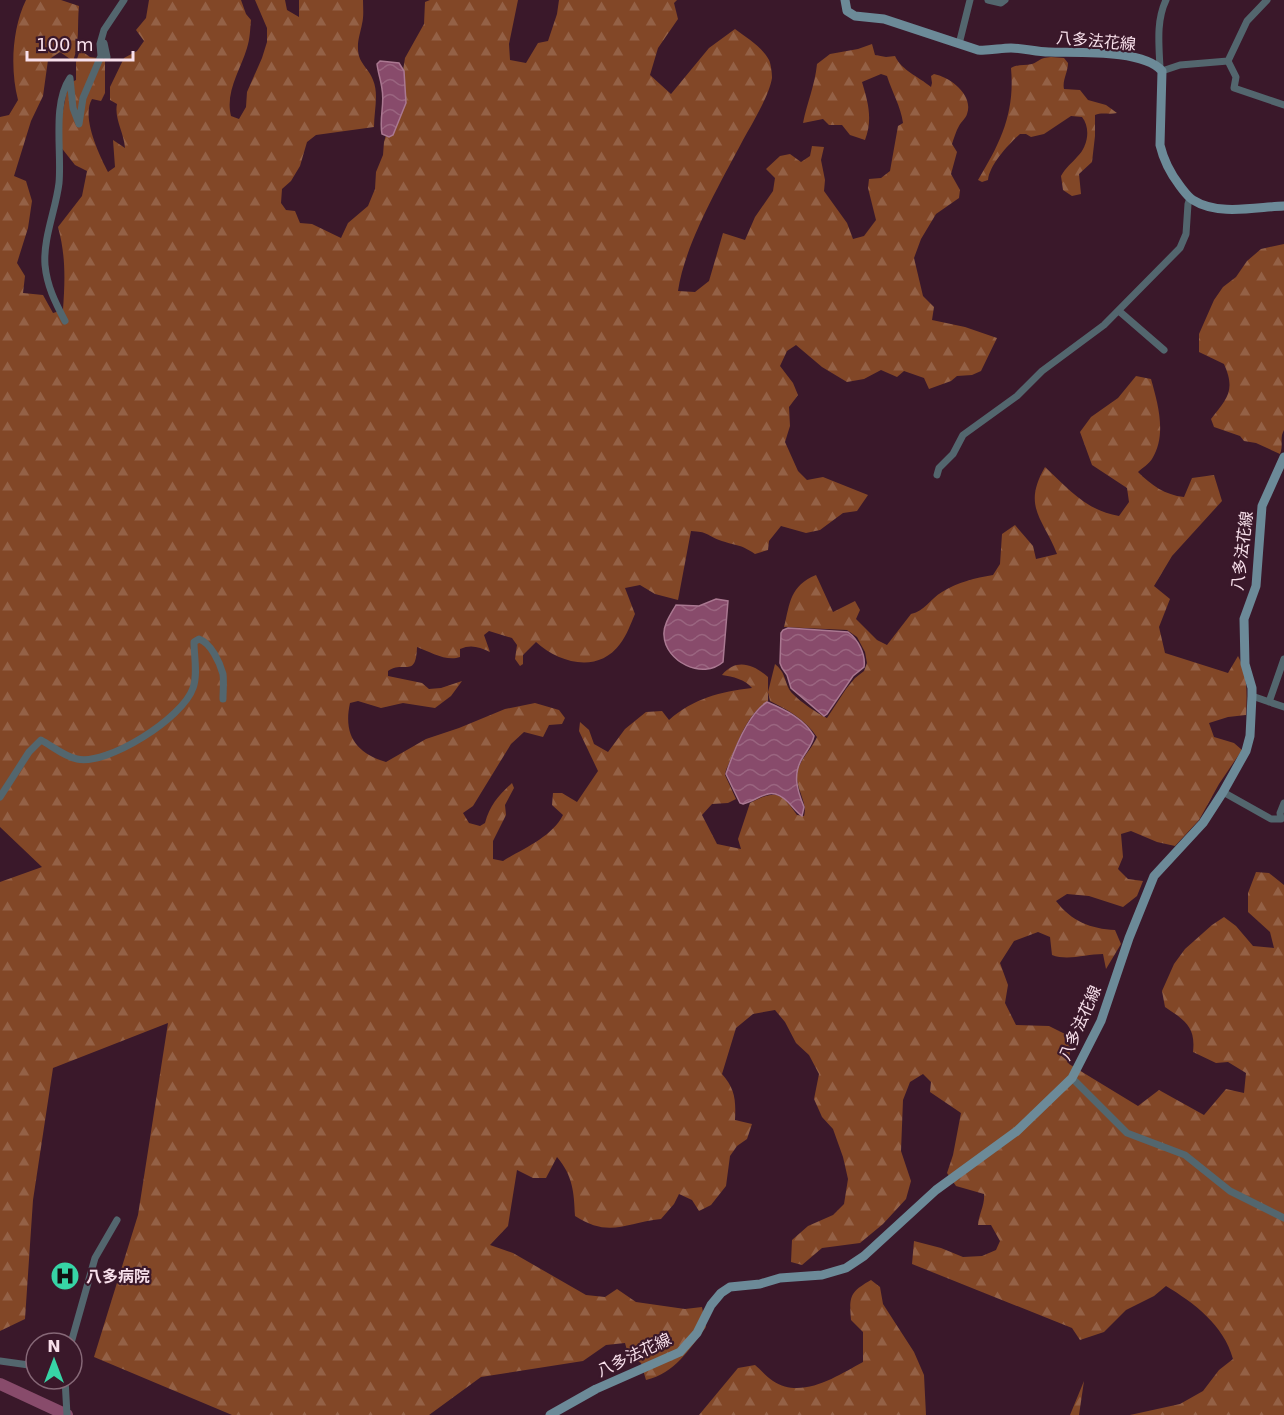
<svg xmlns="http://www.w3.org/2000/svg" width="1284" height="1415" font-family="'DejaVu Sans','Noto Sans JP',sans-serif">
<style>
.forest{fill:url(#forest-firs)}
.water{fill:url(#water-waves);stroke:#aa7891;stroke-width:1.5}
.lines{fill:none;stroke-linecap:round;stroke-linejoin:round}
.river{stroke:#884b6b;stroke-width:12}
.minor{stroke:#53666e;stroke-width:7}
.secondary{stroke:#6c8a98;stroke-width:9}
.labels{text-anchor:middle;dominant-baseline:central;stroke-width:4.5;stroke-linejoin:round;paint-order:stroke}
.street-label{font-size:16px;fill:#f8e0eb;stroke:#3a182a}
.poi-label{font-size:16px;font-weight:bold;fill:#f8e0eb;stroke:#3a182a;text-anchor:start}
</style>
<defs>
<pattern id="forest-firs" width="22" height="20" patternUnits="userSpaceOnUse" patternTransform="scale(1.5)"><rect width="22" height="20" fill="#824727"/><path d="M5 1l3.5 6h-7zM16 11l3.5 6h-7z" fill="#946146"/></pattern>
<pattern id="water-waves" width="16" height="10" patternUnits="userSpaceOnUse" patternTransform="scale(1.5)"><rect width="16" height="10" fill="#884b6b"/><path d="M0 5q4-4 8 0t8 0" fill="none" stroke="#9a6580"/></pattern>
</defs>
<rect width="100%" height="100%" fill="#3a182a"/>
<!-- forest -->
<path class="forest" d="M26,0H61L79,6C77,25 80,44 73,61L60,52L48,60L43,96L31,121L14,176L26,181L32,201L28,228L17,263L25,276L23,293L43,295L53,313L63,310C65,281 66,256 58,227L82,196L87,171L75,165L60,146L62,116L68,84L76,80V62L80,50L90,57L105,59V93L101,101L92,99C81,117 99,154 108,172L115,167L113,140L125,148C124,133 114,118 117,104L110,100V87L124,58L137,51L144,41L136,30L146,18L149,0H241L246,14L251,20C250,30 250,39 247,48C240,71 225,92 231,116L239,119L246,107L247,92L262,58L267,42V28L255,0H285L287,10L299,17V0H363C363,8 364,16 362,24C360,35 356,43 359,56C361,64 370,71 373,80C379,94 374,111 374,127L316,135L307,142L300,166L291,181L282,189L281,203L286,210L295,211L300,223L312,224L341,238L348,223L368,206L375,189L376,172L383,155L384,142L401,83L405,58L424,24L425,2L430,0H518L509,44L510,60L526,63L538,43L548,41L557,14L559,0H677L674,3L678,19L658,48L650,75L671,94L709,48L735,29C747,38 762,47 769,60C771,64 772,74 772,78C769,96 752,124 743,140C720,184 685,243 678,291L695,292L709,281L723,233L745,240L755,217L773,191L775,178L766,169L780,156L790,154L801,162L810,156L812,146L824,147L821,160L825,180L824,191L847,223L853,239L864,236L876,220L868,188L869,179L881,178L890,171L898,126L903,123C901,107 892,92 887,76L881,74L862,82C868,102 873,119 865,140L850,135L842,125H829L823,119L803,123C807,103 815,85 817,64L830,54L858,49L872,44L875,55L886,57L895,56C902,71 918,76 931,87L932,83L931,76L934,74C950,77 974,95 967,114C966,118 961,122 959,126C956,131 954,138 952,144L957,152L951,174L960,190L959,198L936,214L921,239L914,258L923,296L934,307L932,320L965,327L997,338L981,371L972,375L957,376L951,381L929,389L924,378L904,371L897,377L881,370L864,379L847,382L822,367L796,345L787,351L780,366L793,383L798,395L789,407L790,426L785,442L798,471L807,480L823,477L868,495L857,511L843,513L820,530L806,533L781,526L769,541L768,550L755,554C739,543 735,546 719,540C705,534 708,532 691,531L678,600L655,594L640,585L625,588L635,614C631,623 627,635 620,644C598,674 559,663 536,642L523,655V664L520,666L515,659L517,645L512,638L489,631L484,635L490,652C479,647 471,644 460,649V657C447,662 430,652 417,647C416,679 404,660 388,671V676L422,683L429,689L441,688L462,681L451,696L435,708L403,703L381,708L358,701L350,703C343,735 356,753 386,762L426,739L459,728L505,709L535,703L559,710L565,718L562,724L549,725L543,737L524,732L511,744L473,806L463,813L469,823L480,826L485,823C490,805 499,795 512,783L514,788L505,805L506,815L493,841V859L503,861C524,848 552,837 563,815L552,805L553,793H562L577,802L598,771L579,731L580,722L589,730L594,744L608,752L625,729L646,712L662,711L669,720C694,698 720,692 752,688C745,679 733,677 722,675C736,658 753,664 768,677V701C745,715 737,746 726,770L725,775L736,799L728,803L712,804L702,815L717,844L741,849L738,839L750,803C775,790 781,791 797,815L804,816C808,803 796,789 797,775C798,761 812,749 817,737C806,720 788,710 770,701L768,692L775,664C785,672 784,679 789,689C793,697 818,714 827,718L846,689L855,678L864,671L867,663L865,652L857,637L847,630L784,627C790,602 790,586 816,575L833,612L855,601L860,610L856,619L877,640L887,645L911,614C925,611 930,599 942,592C958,582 975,578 993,575L1000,564L1002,534L1015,525L1033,546L1036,559L1057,554C1043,518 1022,507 1045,467C1069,489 1085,510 1119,516L1129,502L1127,488L1092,465L1080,432L1091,417L1118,398L1136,376L1151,379C1158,404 1167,435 1152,459C1149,464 1142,468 1138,472C1151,485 1165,495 1184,497L1192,478L1214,475L1222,501L1172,556L1154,586L1170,599L1159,627L1165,653L1228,673L1238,656C1248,674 1247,695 1246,715L1228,717L1209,723L1214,737L1234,743L1242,750L1219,784L1199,820L1175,846L1157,842L1131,831L1121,834L1123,857L1118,869L1128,879L1143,881L1137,896L1123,907L1089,896L1067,894L1056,901C1071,921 1091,929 1115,930L1121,944L1106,969L1103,954C1086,954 1068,961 1052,955L1050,937L1038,932L1014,941L1000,963L1008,985L1005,1003L1016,1025L1049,1026L1071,1037L1069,1064L1138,1106L1159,1090L1204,1115L1226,1089L1244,1093L1246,1073L1228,1062L1216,1063L1193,1052C1196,1026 1184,1020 1165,1007L1162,991L1174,964L1185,949L1212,925L1224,917L1236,926L1253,946L1274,948L1270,932L1248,912V893L1256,872L1269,873L1284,885V1415H1130L1180,1404L1203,1391L1219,1370L1233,1359C1224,1325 1194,1303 1166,1286L1154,1296L1126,1310L1104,1332L1080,1340L1072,1328L912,1264L914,1241L941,1248L963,1257L982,1256L996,1250L1000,1241L991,1225H978C979,1213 985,1205 984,1194L956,1186L947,1173L953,1155L961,1113L930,1092L931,1082L923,1074L910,1082L903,1100L901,1151L911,1181L906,1199L883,1224L860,1243L822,1248L802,1265L791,1262L792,1240L808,1226L833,1215L844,1204L848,1179L843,1157L833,1129L822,1117L814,1099L819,1074L809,1055L796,1043L785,1022L775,1010L753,1014L736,1028L722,1074C735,1089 736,1099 735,1120L752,1124L747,1139L737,1146L730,1156L726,1186L711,1205L699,1211L692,1200L679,1194L674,1204L661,1219C625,1223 609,1238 575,1216C574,1192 573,1176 557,1157L546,1178H533L517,1170L508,1226L490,1245L513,1253L586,1295L605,1297L617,1289L636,1302L685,1309L702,1307L706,1327C689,1350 675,1373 646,1380L641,1363L628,1354L625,1343L606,1345L583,1361L481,1377L429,1415H232L94,1357L138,1215L168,1023L53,1068L33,1200L25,1319L0,1331V882L42,867L0,827V117L9,115L18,100C10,69 12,29 26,0Z
M1051,57L1064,58L1068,63C1068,72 1062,81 1064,89L1080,90L1088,100L1106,105L1117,113C1109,115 1102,112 1095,115V136L1092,162L1079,174L1081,194L1072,196L1063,190L1061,176C1066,167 1071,164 1077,157C1088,147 1091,128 1082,117L1071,116L1044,134L1031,137L1026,134H1020C1009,144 990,164 988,180L982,182L978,180C1001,142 1015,113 1011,68C1018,64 1024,66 1032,64C1040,61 1039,58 1051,57Z
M1284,244V430C1279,439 1284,444 1280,454L1256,443L1244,441L1240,436L1214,427L1211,419C1227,398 1236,391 1224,364L1199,352V334L1214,300L1223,287L1236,277L1247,261L1261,249Z
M871,1280L880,1287L883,1304L914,1352L924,1375L926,1415H699L738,1368L755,1365C761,1370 767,1377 773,1381C802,1400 837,1376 863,1362V1332L851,1320C849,1296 850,1292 871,1280Z
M1084,1381L1079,1415H1070Z"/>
<!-- water -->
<path class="water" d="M380,61L399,63L404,71L406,103L393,135L389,137L382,134C379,118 385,104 382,89C381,80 378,73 377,64Z
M716,599L728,601L723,662C703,680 665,662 664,635C663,625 671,614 676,605L699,606Z
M788,628L848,632C858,639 866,655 864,667L853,676L827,714L824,716L791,688L787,675L782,668L780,663L781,633L783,630Z
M767,702C786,710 804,719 814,736C812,745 807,750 803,757C792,774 797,790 804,807L802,816C796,812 793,807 788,802C770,785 763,798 743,804L740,803L726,774C733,753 748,714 767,702Z"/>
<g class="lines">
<!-- river -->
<path class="river" d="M0,1384L67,1415"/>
<!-- minor -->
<path class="minor" d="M988,0L1001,3L1005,0
M104,43L107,57
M959,44L970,0
M1228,61L1247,21L1267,0
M1160,68C1159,45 1156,21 1166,0
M1162,71L1180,65L1228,61L1236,77L1234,88L1284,105
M1119,311L1164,350
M65,321C55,302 47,286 45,265C43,238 56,209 59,183C62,152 52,104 70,78L73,108L79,124L83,98L101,56L100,44L104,30L124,0
M937,475L939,468L953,454L963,435L1017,396L1042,371L1104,325L1180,248L1186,234L1188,204L1190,198
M1252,696L1284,707
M1269,702L1284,659
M1223,792L1271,819H1281L1280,813L1284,803
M0,797L29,752L41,740C52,746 65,757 77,759C107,766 183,718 193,688C198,675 194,656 194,642L199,639C211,643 220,663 223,674C224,682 223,691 223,699
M1072,1078L1127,1133L1185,1155L1230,1191L1284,1218
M71,1343L95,1258L117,1220
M0,1361L36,1366
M65,1379L67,1415"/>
<!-- secondary -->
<path class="secondary" d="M845,0L847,11L855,16L884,19L978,50C990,51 1000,48 1011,48C1024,48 1036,52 1049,52C1077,53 1143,49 1162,71L1160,145C1164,162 1170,173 1180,186C1184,191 1188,197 1193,200C1218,216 1256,207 1284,206
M550,1415L596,1389L680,1352L697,1333L711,1305L721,1293L730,1287L760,1284L780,1278L822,1275L846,1268L864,1256L936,1190L1017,1131L1072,1078L1101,1021L1129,938L1154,876L1203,823L1223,792L1246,751L1250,736L1252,696V688L1245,664L1244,619L1256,586L1262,506L1284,457"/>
</g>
<!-- icons -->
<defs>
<g id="hospital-disc" transform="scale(1.5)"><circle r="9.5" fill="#37d4a6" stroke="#3a182a"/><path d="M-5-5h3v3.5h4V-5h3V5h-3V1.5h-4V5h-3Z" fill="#111"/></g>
</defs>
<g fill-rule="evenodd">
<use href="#hospital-disc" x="65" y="1276"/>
</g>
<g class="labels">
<!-- street labels -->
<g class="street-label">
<text transform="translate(1096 41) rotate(5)">八多法花線</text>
<text transform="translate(1242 551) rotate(-83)">八多法花線</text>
<text transform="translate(1080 1023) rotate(-66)">八多法花線</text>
<text transform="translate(634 1355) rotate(-25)">八多法花線</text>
</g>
<!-- poi labels -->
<g class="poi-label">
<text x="86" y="1276">八多病院</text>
</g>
</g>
<!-- north arrow -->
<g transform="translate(54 1361)"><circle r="28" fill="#3a182a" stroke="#866877" stroke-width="1.5"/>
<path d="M0-4.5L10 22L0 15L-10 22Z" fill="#37d4a6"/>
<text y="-9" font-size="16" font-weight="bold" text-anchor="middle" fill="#f8e0eb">N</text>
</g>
<!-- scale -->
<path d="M27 51v9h106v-9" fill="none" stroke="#f8e0eb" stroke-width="3"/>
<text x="36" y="51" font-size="18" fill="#f8e0eb" stroke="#3a182a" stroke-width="4.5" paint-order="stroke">100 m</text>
</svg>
